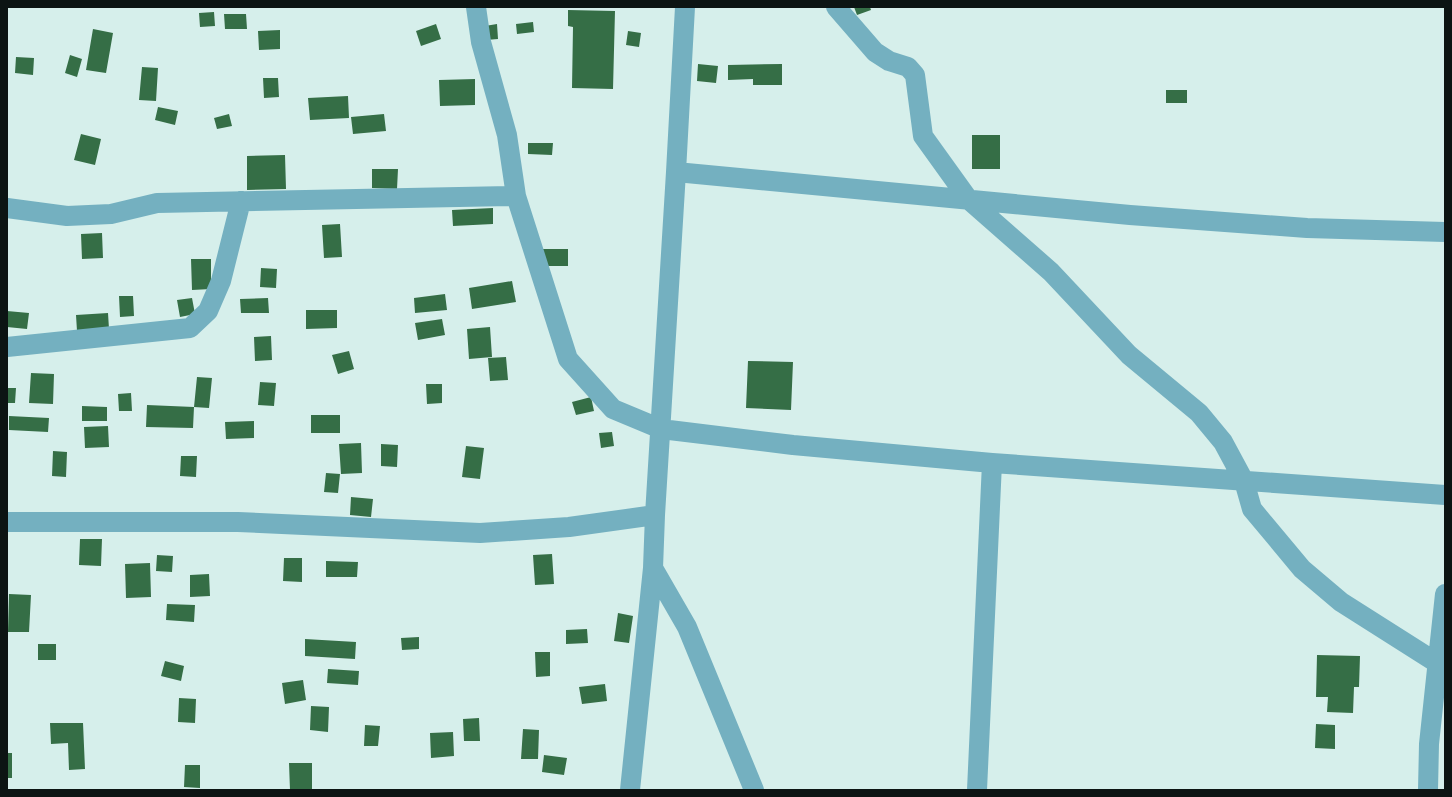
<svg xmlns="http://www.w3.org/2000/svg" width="1452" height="797" font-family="'Fira Sans',sans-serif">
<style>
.building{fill:#356e46}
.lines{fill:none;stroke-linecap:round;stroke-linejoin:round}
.minor{stroke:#74b0c0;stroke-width:20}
</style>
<rect width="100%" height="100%" fill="#d6efeb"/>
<!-- building -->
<path class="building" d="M854,7H870L871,10L857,15Z
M568,10L615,11L613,89L572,88L573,27L568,26Z
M214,12L215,26L200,27L199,13Z
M224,14H246L247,29H225Z
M533,22L534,32L517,34L516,24Z
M436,24L441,39L421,46L416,31Z
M497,24L498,39L486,40L485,26Z
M93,29L113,33L106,73L86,70Z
M280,30V49L259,50L258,31Z
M628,31L641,33L639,47L626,45Z
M70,55L82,59L77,77L65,73Z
M16,57L34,58L33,75L15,73Z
M698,64L718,66L716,83L697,81Z
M782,64V85H753V79L728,80V65Z
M142,67L158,68L156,101L139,100Z
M263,78H278L279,97L264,98Z
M475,79V105L440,106L439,80Z
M1166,90H1187V103H1166Z
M348,96L349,118L310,120L308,98Z
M158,107L178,111L175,125L155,120Z
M229,114L232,126L217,129L214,118Z
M384,114L386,131L353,134L351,117Z
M81,134L101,139L95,165L74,160Z
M972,135H1000V169H972Z
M528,143H553L552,155L528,154Z
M285,155L286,189L247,190V156Z
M372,169H398L397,189L372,188Z
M493,208V224L453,226L452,210Z
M340,224L342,257L324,258L322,225Z
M102,233L103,258L82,259L81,234Z
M541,249H568V266H542Z
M191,259H211V289L192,290Z
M261,268L277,269L276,288L260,287Z
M512,281L516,302L472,309L469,288Z
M445,294L447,310L415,313L414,298Z
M119,296H133L134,316L120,317Z
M192,298L195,314L180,317L177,300Z
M268,298L269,313H241L240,299Z
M306,310H337V328L306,329Z
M7,311L29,313L27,329L7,327Z
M108,313L109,329L77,331L76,315Z
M442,319L445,335L418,340L415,323Z
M490,327L492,357L469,359L467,329Z
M271,336L272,360L255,361L254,337Z
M349,351L354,369L338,374L332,355Z
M506,357L508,380L490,381L488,358Z
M748,361L793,362L791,410L746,408Z
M31,373L54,374L53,404L29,403Z
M197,377L212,378L209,408L194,407L193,428L146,427L147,405L194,407Z
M260,382L276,383L274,406L258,405Z
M426,384H442V403L427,404Z
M7,388H16L15,403H7Z
M131,393L132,411H119L118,394Z
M591,397L594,411L576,415L572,402Z
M82,406L107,407V421H82Z
M311,415H340V433H311Z
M9,416L49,418L48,432L9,430Z
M254,421V438L226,439L225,422Z
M108,426L109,447L85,448L84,427Z
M612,432L614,446L601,448L599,433Z
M361,443L362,473L341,474L339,444Z
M381,444L398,445L397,467L381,466Z
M466,446L484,448L480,479L462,477Z
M53,451L67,452L66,477L52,476Z
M181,456H197L196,477L180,476Z
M326,473L340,474L338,493L324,492Z
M351,497L373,499L371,517L350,515Z
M80,539H102L101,566L79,565Z
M552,554L554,584L535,585L533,555Z
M157,555L173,556L172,572L156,571Z
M284,558H302V582L283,581Z
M326,561L358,562L357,577H326Z
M150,563L151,597L126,598L125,564Z
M209,574L210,596L190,597V575Z
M9,594L31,595L29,632H8Z
M167,604L195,605L194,622L166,620Z
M618,613L633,616L629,643L614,641Z
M587,629L588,643L566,644V630Z
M419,637V649L402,650L401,638Z
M305,639L356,642L355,659L305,656Z
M38,644H56V660H38Z
M535,652H550V676L536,677Z
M1317,655L1360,656L1359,687H1354L1353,713L1327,712L1328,697H1316Z
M165,661L184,666L181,681L161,676Z
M328,669L359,671L358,685L327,683Z
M303,680L306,700L285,704L282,683Z
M605,684L607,701L582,704L579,687Z
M179,698L196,699L195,723L178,722Z
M311,706L329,707L328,732L310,730Z
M479,718L480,741H464L463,719Z
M50,723H83L85,769L69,770L68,743L51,744Z
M1316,724L1335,725V749L1315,748Z
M365,725L380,726L378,746H364Z
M523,729L539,730L538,759H521Z
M453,732L454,756L431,758L430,733Z
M7,753H12V778H7Z
M544,755L567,758L564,775L542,772Z
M289,763H312V790H290Z
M185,765H200V788L184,787Z"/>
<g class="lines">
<!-- minor -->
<path class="minor" d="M476,7L481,42L507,135L516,196L568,359L613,409L661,429L793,445L992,463L1445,495
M836,7L875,52L889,61L908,67L915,75L923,136L969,200L1051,272L1129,355L1199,413L1223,442L1244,481L1252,509L1302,569L1341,602L1445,668
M676,172L1130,215L1307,228L1445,232
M7,208L67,216L111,214L157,203L516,196
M7,347L190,328L208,311L221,281L241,201
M7,522H238L480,533L569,527L655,515
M653,568L687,627L754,790
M630,790L653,568L655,515L676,172L685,7
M977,790L992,463
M1428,790L1429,744L1445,594"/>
</g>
<!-- border -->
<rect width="1452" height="797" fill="none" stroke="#0c1413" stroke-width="16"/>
</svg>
